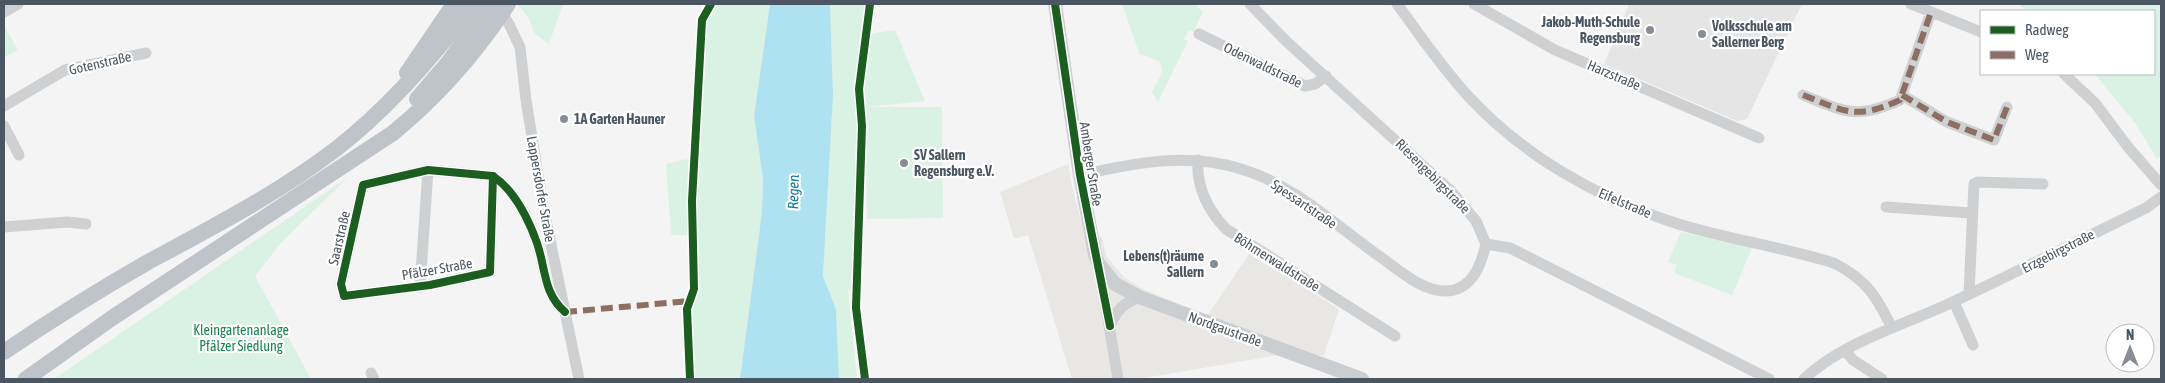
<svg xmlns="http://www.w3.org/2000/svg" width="2165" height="383" font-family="'Asap Condensed',sans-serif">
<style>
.commercial{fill:#e8e7e3}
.education{fill:#e6e5e6}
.green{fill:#d9f2e3}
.water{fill:#aee2f0}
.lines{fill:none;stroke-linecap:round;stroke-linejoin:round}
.minor{stroke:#ced0d2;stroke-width:11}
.major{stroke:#caced1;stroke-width:14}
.highway{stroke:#bec4c9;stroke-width:16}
.quiet{stroke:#8d6e63;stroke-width:6;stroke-dasharray:12 6;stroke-linecap:butt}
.cycleway-casing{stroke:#fff;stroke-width:11}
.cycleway{stroke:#1b5e20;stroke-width:8}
.poi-dot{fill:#868d94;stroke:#fff;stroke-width:2}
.labels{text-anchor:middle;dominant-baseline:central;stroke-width:4.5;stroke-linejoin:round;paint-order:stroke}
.poi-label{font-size:14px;font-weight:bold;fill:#4a5661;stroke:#fff;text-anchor:start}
.street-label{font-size:14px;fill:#4a5661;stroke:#fff}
.park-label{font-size:14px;fill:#17864f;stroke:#fff}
.water-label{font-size:15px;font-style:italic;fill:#0c7c9b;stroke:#fff}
</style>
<rect width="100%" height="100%" fill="#f4f4f4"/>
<!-- commercial -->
<path class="commercial" d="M1068,164L1073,191L1085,235L1102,237L1106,256L1125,278L1143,289L1207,316L1249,254L1339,309L1324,355L1273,356L1138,379H1072L1028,235L1014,239L1000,192Z"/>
<!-- education -->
<path class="education" d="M1629,4H1802L1747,119L1737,121L1604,64Z"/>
<!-- green -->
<path class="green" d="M517,4H563L549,44L535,34L528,17Z
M706,4H770L754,116L763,179L762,212L740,379H693L689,309L696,290L691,235H671L666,164L686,159L690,161L700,15Z
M830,4H873L869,34L895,30L925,101L868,107H942L943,218L867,219L866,108H863V254L859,297L848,289L857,379H839L836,309L823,276L833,95Z
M1122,4H1195L1203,12L1193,32L1189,30L1184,39L1188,41L1158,102L1152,92L1162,72L1160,62L1139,53Z
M2018,4H2161V155L2157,159L2135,123L2095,74H2154V11H2028Z
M4,25L18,50L4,57Z
M348,177L280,244L255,276L311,379H54Z
M1681,232L1752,248L1732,295L1674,273L1677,265L1668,262Z"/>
<!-- water -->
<path class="water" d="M770,4H830L833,95L823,276L836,309L839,379H740L762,212L763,179L754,116Z"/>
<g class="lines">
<!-- minor -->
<path class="minor" d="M1250,4L1286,41L1451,191L1476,221L1486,244
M1397,4C1420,35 1442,68 1469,97C1523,155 1594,196 1669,221C1723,239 1780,246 1834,263C1868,281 1876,296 1892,328
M1474,4L1555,50L1759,138
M1911,4L1981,32
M498,7L509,24L520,47L526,100L543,206L579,379
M4,12L18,4
M1199,34L1305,86L1315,84L1326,76
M2064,74L2095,103L2128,147L2161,185
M1803,95C1846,112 1856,120 1900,100L1931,12
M1902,95L1947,122L1994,140L2007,107
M4,106L65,70L146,53
M4,126L19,155
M1198,160C1196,187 1208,210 1226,229L1395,336
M1080,175C1134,163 1187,152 1241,169C1293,184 1335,225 1379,256C1398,269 1421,291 1445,291C1472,291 1481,265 1486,244
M493,176L428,170L363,185L341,284L344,296L430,285L490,272L493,176C515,191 528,218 537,243C546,269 543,293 565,312
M1886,207L1971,213
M4,227L67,222L86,224
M1486,244L1510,248L1526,256L1769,379
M1099,265L1118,379
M420,287L428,170
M1969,294L1974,184L1978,182L2043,184
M1954,302L1973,345
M1110,326C1115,312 1125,302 1139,297
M1845,350L1853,360L1882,379
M371,373L374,379
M1804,379C1844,341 1905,325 1955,301C2019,271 2082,239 2146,208L2161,197"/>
<!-- major -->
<path class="major" d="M1055,4L1080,175L1095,254L1098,263L1115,284L1139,297L1362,379"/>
<!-- highway -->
<path class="highway" d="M407,73L454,4
M417,99L448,63L491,4
M4,352C51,320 99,290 148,262C213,227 277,194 336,149C389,108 433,57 473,4
M26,379L112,318L393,133C438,96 476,53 508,4"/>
<!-- quiet -->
<path class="quiet" d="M1803,95C1846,112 1856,120 1900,100L1931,12
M1902,95L1947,122L1994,140L2007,107
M565,312L690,301"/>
<!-- cycleway casing -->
<g class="cycleway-casing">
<path id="cycleway" d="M1055,4L1080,175L1110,326
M493,176L428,170L363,185L341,284L344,296L430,285L490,272L493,176C515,191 528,218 537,243C546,269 543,293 565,312
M690,379L687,309L694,289L692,201L702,20L711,4
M865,379L856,308L862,126L859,89L870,4"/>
</g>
<!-- cycleway -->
<use href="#cycleway" class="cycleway"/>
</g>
<!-- markers -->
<g class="poi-dot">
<circle cx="1650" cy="30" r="5"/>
<circle cx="1702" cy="34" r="5"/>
<circle cx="564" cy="119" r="5"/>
<circle cx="904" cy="163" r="5"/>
<circle cx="1214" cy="264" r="5"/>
</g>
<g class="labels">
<!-- poi labels -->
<g class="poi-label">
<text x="1640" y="22" text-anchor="end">Jakob-Muth-Schule<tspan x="1640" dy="16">Regensburg</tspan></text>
<text x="1712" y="26">Volksschule am<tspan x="1712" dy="16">Sallerner Berg</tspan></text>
<text x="574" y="119">1A Garten Hauner</text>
<text x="914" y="155">SV Sallern<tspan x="914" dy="16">Regensburg e.V.</tspan></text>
<text x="1204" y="256" text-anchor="end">Lebens(t)räume<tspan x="1204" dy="16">Sallern</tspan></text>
</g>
<!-- street labels -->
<g class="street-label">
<text transform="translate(100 63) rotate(-13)">Gotenstraße</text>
<text transform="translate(1263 65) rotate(26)">Odenwaldstraße</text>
<text transform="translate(1614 75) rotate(23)">Harzstraße</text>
<text transform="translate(1091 164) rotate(81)">Amberger Straße</text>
<text transform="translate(1433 176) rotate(45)">Riesengebirgstraße</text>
<text transform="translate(541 189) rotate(80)">Lappersdorfer Straße</text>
<text transform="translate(1625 203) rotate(23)">Eifelstraße</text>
<text transform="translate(1304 204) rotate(34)">Spessartstraße</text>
<text transform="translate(339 238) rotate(-77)">Saarstraße</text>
<text transform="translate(2058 251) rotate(-27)">Erzgebirgstraße</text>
<text transform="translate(1277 262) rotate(32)">Böhmerwaldstraße</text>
<text transform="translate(437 269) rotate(-10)">Pfälzer Straße</text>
<text transform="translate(1225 329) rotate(20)">Nordgaustraße</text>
</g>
<!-- park labels -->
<g class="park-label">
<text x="241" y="330">Kleingartenanlage<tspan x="241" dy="16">Pfälzer Siedlung</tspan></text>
</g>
<!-- water labels -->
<g class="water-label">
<text transform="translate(793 192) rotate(-89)">Regen</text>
</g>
</g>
<!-- border -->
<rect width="2165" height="383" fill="none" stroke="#4a5661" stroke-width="10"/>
<!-- legend -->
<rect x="1980" y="10" width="175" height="65" fill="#ffffff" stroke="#b7bbc0"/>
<rect x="1990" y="26" width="25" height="8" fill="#1b5e20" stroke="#b7bbc0"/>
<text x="2025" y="35" font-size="15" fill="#4a5661">Radweg</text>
<rect x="1990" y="51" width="25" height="8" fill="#8d6e63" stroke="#b7bbc0"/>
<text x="2025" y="60" font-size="15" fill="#4a5661">Weg</text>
<!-- north arrow -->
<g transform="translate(2130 348)"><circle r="24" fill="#ffffff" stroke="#b7bbc0"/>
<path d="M0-4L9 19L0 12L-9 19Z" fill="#868d94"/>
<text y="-8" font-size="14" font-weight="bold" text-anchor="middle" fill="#4a5661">N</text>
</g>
</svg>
